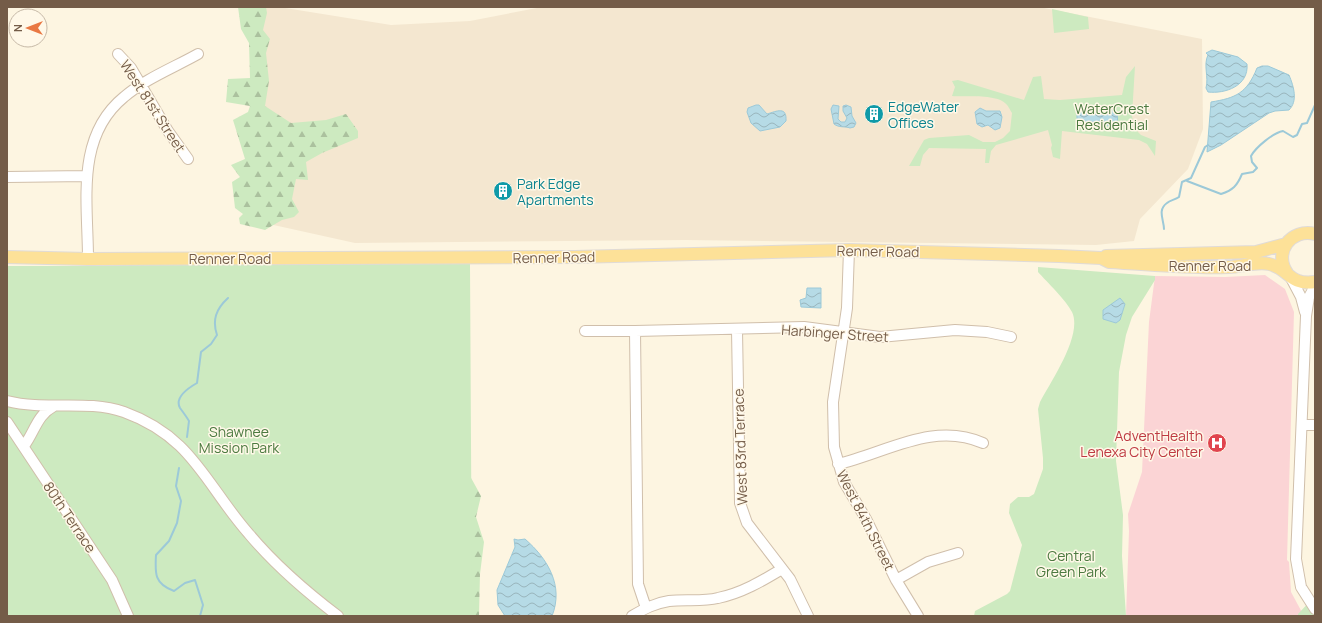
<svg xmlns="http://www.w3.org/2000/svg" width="1322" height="623" font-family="Manrope,sans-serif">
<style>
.residential{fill:#f4e7d0}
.medical{fill:#fbd4d5}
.forest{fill:url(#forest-firs)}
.park{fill:#cdeac0}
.water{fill:url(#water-waves);stroke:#9cc9d8}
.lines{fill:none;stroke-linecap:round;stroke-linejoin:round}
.stream{stroke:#9cc9d8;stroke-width:2}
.minor-casing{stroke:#d0bfab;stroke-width:12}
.major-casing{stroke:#e0dbd7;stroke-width:14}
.minor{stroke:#fff;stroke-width:10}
.major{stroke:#fde198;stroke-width:12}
.labels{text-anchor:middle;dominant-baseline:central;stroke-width:3;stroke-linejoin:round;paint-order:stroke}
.street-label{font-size:14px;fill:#745c48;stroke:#fff8e8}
.culture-label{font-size:14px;fill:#0d838f;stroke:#fff8e8;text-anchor:start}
.park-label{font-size:14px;fill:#4c7a40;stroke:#fff8e8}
.health-label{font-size:14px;fill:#be3a42;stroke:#fff8e8;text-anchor:end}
</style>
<defs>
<pattern id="forest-firs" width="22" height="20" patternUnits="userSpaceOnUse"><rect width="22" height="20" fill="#cdeac0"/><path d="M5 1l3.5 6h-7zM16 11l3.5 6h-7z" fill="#abc19e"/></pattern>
<pattern id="water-waves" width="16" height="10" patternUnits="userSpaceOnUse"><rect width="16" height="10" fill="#b6dbe6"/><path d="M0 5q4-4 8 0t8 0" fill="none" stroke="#99b5bc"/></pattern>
</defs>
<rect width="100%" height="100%" fill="#fdf5e1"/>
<!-- residential -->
<path class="residential" d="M253,7H279L391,25L470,21L542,7H1039L1202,39L1203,129L1188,169L1140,219L1134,241L1096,245L686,240L355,243L260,222Z"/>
<!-- medical -->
<path class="medical" d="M1265,275L1285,289L1294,312L1287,560L1289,562L1291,592L1304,616H1126L1129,531L1128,514L1142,472L1149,322L1155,276L1225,277Z"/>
<!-- forest -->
<path class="forest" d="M238,7H266L267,13L263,30L270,39L266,53L269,81L265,106L291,123L326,120L346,114L358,131V138L322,153L306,162L308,180L296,179L292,199L299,212L294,217L282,220L265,230L240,224L239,218L243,214L235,208L232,182L240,177L231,165L245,159L233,120L248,112L250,106L226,102L228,79L250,78L249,43L241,29Z
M464,465L481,496L476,517L484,542L480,574L479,616H451Z"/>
<!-- park -->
<path class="park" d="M1052,9L1088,17L1089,29L1054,33Z
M1135,66L1132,116L1134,128L1141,135L1156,141L1155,156L1147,144L1139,140L1062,131L1060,159L1053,157L1051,148L1052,145L1048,130L996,145L991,151L989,163H985L986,149L929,148L923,155L920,166H909L924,140L929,138L969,135L983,142H995L1003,138L1010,131L1012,113C1010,110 1008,105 1005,103C995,94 966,97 952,96L955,87L952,81L958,80L1024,100L1033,77L1041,76L1044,99L1060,100L1122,95L1126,77Z
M243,262L470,264L472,616H7V266H89Z
M1038,267L1155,276V280L1132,317L1126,335L1119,372L1116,461L1123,515L1122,556L1126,616H974L975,611L1007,594L1010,591L1022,545L1009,513L1010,504L1018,497H1029L1034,494L1043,469V458L1038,409L1040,402C1051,381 1083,335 1072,312C1066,300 1047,282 1038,272Z
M1315,596V616H1298V614Z"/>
<!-- water -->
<path class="water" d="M1212,50L1238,57L1247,64C1249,86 1225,94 1208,92L1206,88C1209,77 1203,65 1208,55L1206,53Z
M1262,66H1268L1289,75C1294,87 1298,101 1289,110L1275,111L1269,113L1221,145L1207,152L1211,102C1236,98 1247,93 1257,68Z
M756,105H759L767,114C777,111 787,106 786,121L780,127L760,131L751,123L747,112L748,108Z
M833,105L839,106L838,119L841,122H845L847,118L843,111V106L846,105L851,107L852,116L856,123L854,127L850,128C845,126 839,128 834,124L831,109Z
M1090,106L1100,111L1109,107L1117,115C1119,121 1116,125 1109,126L1100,121L1087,123L1077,119V111Z
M980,108L986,111H1000L1002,117L1000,128L995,130L988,125L982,127L977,124L975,112Z
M807,288H821V308L801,307L800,300L806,298Z
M1120,298L1125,304L1120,320L1116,323L1103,319V310Z
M514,539L518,540L525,539C548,559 564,586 552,616H505L498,605L497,590L515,547Z"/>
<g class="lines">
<!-- stream -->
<path class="stream" d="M1187,181L1221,194C1233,190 1237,186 1242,174L1253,172L1257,168L1252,162L1251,156C1256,147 1273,133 1283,131L1293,137L1297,135L1302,124L1307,123L1315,105
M1164,229C1164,220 1157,210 1167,203C1170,200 1175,200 1179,197L1182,182L1191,178L1205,147L1208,145
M187,437L189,421C186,416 183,412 180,408C174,397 190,387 197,383L201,352L211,344L217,335C212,320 216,309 228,298
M179,468L176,486L181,501L177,523L169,541L156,555C155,573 154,584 174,591L185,583L195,580L203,605L200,616"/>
<!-- minor casing -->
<g class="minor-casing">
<path id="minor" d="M118,54L131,68L168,131L188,159
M7,177L87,176
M849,250L847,308L833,402L834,447L844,482L866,519L896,580L918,616
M88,259C88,202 75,137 124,97C145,79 173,68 198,54
M1291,278L1301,297L1305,312
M1315,286L1309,297L1306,316L1296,559L1301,587L1315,609
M737,330L740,503L747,523L790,579L808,616
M585,331H635L804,327L880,337L955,330L987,332L1011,337
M635,331L638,584L646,608
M7,401C46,411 86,399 124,412C193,437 205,484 249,534C275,565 305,591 338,616
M7,422L112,580L128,616
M1302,425H1315
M24,446C35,431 37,415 54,406
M838,464C886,453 933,421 983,443
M896,580L928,562L958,553
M632,616C644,609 655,603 669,601C685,599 702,602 718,598C742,593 762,581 782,569"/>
</g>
<!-- major casing -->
<g class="major-casing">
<path id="major" d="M1106,256L1256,252L1286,244
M7,257L88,259L575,257L849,250L1059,256L1101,258L1109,262C1149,264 1190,269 1229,267C1241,267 1257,261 1269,264C1289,268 1289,286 1315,282
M1287,273C1273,252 1291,228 1315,234"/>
</g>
<!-- minor -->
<use href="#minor" class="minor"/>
<!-- major -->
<use href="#major" class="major"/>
</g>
<!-- icons -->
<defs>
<g id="building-disc" transform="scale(1)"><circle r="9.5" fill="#0f9aa8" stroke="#fff8e8"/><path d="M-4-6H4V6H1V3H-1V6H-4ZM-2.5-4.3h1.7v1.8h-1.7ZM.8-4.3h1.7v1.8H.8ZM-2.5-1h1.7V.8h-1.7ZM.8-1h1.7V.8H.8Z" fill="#fff"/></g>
<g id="hospital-disc" transform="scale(1)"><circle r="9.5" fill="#e0444e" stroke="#fff8e8"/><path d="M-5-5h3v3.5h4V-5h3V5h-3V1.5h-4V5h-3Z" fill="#fff"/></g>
</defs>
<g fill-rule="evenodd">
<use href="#building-disc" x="874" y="114"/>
<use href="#building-disc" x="503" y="191"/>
<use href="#hospital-disc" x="1217" y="443"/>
</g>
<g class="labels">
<!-- street labels -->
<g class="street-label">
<text transform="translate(153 106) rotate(57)">West 81st Street</text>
<text transform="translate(878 251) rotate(1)">Renner Road</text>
<text transform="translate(554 257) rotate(-1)">Renner Road</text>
<text x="230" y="258">Renner Road</text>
<text x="1210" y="265">Renner Road</text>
<text transform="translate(835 333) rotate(4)">Harbinger Street</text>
<text transform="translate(740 447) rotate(-92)">West 83rd Terrace</text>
<text transform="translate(70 517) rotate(56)">80th Terrace</text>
<text transform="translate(866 520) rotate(63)">West 84th Street</text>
</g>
<!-- culture labels -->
<g class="culture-label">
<text x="888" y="106">EdgeWater<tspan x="888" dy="16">Offices</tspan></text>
<text x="517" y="183">Park Edge<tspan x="517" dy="16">Apartments</tspan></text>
</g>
<!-- park labels -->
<g class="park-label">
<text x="1112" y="108">WaterCrest<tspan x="1112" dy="16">Residential</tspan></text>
<text x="239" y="431">Shawnee<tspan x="239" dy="16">Mission Park</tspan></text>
<text x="1071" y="555">Central<tspan x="1071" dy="16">Green Park</tspan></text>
</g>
<!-- health labels -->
<g class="health-label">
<text x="1203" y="435">AdventHealth<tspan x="1203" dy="16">Lenexa City Center</tspan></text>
</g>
</g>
<!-- border -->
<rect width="1322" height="623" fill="none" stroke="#745c48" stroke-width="16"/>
<!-- north arrow -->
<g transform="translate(28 28) rotate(270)"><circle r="19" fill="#fff8e8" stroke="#c7baa8"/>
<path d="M0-3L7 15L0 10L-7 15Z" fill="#e97843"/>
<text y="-6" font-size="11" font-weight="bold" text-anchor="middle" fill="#745c48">N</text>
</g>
</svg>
